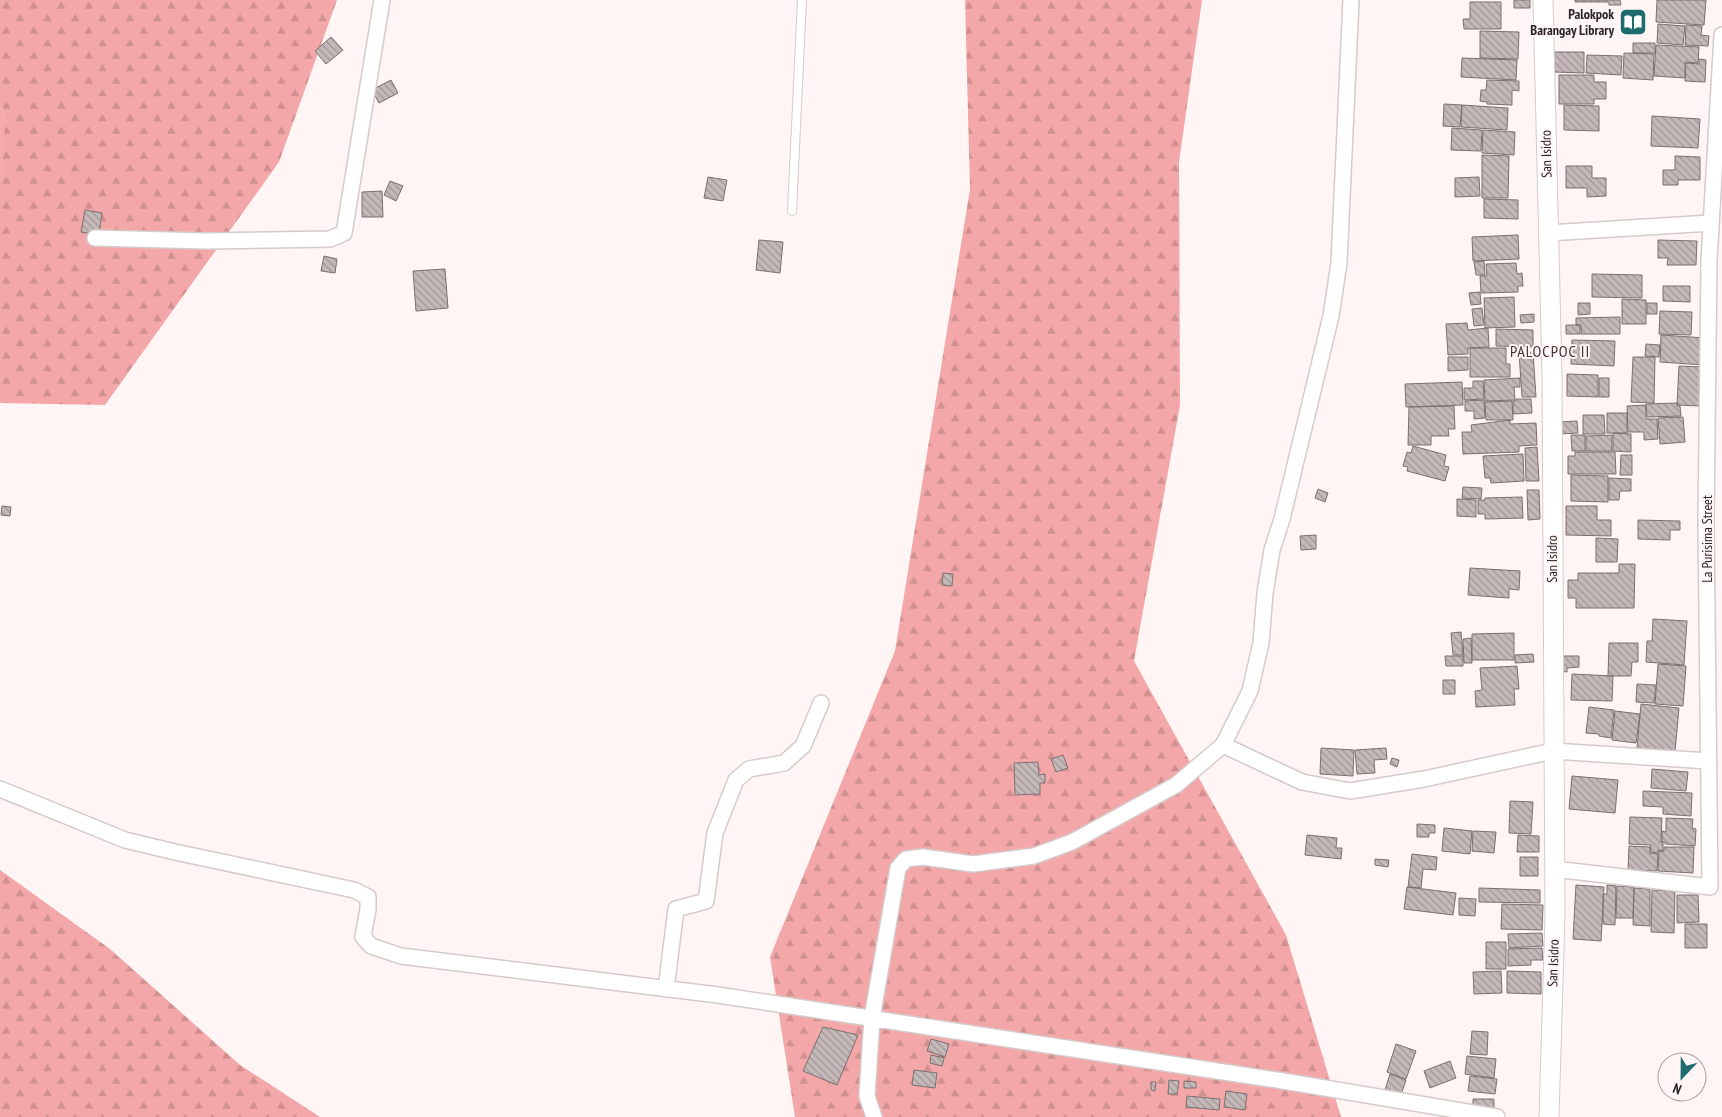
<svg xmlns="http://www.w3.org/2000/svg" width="1722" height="1117" font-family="'PT Sans Narrow',sans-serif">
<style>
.forest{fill:url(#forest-firs)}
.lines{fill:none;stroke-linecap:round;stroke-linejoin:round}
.stream{stroke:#f7aaaa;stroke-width:5}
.building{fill:url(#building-back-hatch);stroke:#7a706f}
.service-casing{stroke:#d6caca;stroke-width:10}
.minor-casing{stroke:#d6caca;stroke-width:18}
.tertiary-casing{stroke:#d6caca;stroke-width:21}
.service{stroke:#fff;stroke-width:8}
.minor{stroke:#fff;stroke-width:15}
.tertiary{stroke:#fff;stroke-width:19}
.labels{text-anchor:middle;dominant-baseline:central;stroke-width:4;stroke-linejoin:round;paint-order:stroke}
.poi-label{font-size:14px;font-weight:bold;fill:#2a2525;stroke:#fff5f5;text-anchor:end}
.street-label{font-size:14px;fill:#2a2525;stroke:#fff5f5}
.quarter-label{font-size:16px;letter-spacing:1px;fill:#3e3535;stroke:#fff5f5}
</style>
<defs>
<pattern id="forest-firs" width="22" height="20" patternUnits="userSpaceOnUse" patternTransform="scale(1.25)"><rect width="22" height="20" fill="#f4a7a8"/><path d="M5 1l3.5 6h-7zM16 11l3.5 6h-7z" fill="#d19090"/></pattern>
<pattern id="building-back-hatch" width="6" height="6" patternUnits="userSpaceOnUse" patternTransform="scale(1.25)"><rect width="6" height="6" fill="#c4b9b8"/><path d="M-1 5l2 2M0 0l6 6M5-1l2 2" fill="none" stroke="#9f9695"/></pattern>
</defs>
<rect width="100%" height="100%" fill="#fff5f5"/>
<!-- forest -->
<path class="forest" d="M0,0H337L279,162L105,405L0,403Z
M965,0H1202L1179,162L1180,405L1134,661L1286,935L1341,1117H795L770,957L895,651L970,189Z
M0,870L110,949L240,1065L320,1117H0Z"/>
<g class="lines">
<!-- stream -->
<path class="stream" d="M0,108L3,112L0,172"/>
</g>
<!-- building -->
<path class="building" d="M1514,0H1530V8H1514Z
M1575,0H1620L1621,5H1609V2H1575Z
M1657,0H1706L1704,25L1656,22Z
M1470,2H1501V29H1464L1463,19H1470Z
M1658,24L1685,26L1683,45L1657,43Z
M1686,25L1702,26L1701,35L1709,36L1708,46L1685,45Z
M1480,31L1519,32L1518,59L1480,58Z
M331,37L343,50L326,64L315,51Z
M1633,43H1655V53H1633Z
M1656,45L1699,47L1698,63L1685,62V78L1654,76Z
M1554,52H1584V73L1554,72Z
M1624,53L1654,54L1653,80L1623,78Z
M1587,55L1622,56L1621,75L1586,73Z
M1462,58L1517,60L1516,80L1461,77Z
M1699,59L1706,60L1705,82L1685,81L1686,63L1699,64Z
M1559,75H1594V82H1606V99H1594V104H1559Z
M391,80L398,93L379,103L372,90Z
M1487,80L1519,81V91L1512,90V105L1487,104V102L1480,101L1481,90H1486Z
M1444,104L1462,105L1460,127L1443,126Z
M1462,105L1508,108L1507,130L1461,127Z
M1564,105L1599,106V131L1564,130Z
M1652,116L1700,119L1698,148L1651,146Z
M1452,128L1482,130L1481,151L1451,150Z
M1483,130L1515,132L1514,155L1482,153Z
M1482,155L1509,156L1508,198H1482Z
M1675,156L1700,157V180H1678V185H1663V170H1675Z
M1566,166H1592V178H1606V196L1587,197V188H1566Z
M708,177L727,180L723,201L704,198Z
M1479,177L1480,196L1455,197V178Z
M390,181L403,186L396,201L384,195Z
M382,191L383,217H362V192Z
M1484,199L1518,200V219L1484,218Z
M85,210L102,213L99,235L81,232Z
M1518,235L1519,259L1473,261L1472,237Z
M759,240L783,242L780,273L756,270Z
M1658,240L1697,241L1696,265H1667L1668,258H1658Z
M324,256L337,259L335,273L321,271Z
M1484,261L1485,275H1476L1474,262Z
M1516,263L1517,274L1522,273L1523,286H1518V292L1481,293L1480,276H1487L1486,264Z
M445,269L448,308L416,311L413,271Z
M1592,274L1642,275V298L1592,297Z
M1663,286H1690V302L1663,301Z
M1480,292L1481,304L1471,305L1469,293Z
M1514,297L1515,327L1485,328L1484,298Z
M1622,299L1646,300V324H1622Z
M1578,303H1590V314L1578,315Z
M1647,303H1657V314H1647Z
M1482,308L1484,325L1474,326L1472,309Z
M1660,311L1692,312L1691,335L1659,334Z
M1534,314V322L1521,323L1520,315Z
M1620,317V334H1581V325H1576V318Z
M1467,323L1468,330L1488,328L1489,347L1468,348V354L1448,355L1446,324Z
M1566,325H1580V334H1566Z
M1496,329L1533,330V347L1496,346Z
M1661,335L1706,338L1704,365L1660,362Z
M1572,340L1615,341L1614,366L1571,364Z
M1646,344L1660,345L1659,357L1645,356Z
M1470,348H1506V364H1510V377H1470Z
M1533,352L1536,397H1522L1519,353Z
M1448,357H1468V370L1448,371Z
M1633,357H1655L1654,403L1631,402Z
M1679,366L1702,367L1700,406L1677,405Z
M1567,374L1598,375V397L1567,396Z
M1520,378V387H1514L1515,400L1485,401L1484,380Z
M1599,378H1609V397H1599Z
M1473,381H1483L1484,399L1464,400V388H1473Z
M1462,382L1463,405L1406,407L1405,384Z
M1516,399H1531L1532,413L1513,414V401H1516Z
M1484,400L1485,418L1474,419V411H1465V401Z
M1512,401L1513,420H1486L1485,402Z
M1677,403V406H1680L1681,416L1647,417L1646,404Z
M1646,405V419H1657L1658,439L1644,440V432H1628L1627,406Z
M1454,406L1455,429H1448L1449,436H1431V445H1408L1409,407Z
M1607,413H1627V433H1607Z
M1583,415H1604L1605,434H1583Z
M1683,417L1685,442L1660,444L1658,418Z
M1510,420V424L1536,423L1537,445L1519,446V452L1463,454L1462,432H1472L1471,425Z
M1577,421L1578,433L1560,434L1559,422Z
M1613,433L1631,434V452L1613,451Z
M1571,435H1585V451H1572Z
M1612,435V451H1586V436Z
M1413,446L1446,455L1444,466L1449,467L1445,481L1407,471L1408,467L1403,466L1407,452L1411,453Z
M1537,447L1539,481H1526L1525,448Z
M1575,452H1615L1616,474H1568V456H1575Z
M1523,454L1524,481L1491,483L1490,478H1485L1483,456Z
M1621,455H1632V475H1620Z
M1571,475L1608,476V502L1571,501Z
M1609,478L1631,479V491H1620L1619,500H1609Z
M1463,487L1482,488L1481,499L1462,498Z
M1318,489L1328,493L1325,502L1315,498Z
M1527,490H1539L1540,519L1528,520Z
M1522,497L1523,518L1485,519V514H1478V500H1485V498Z
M1457,499L1476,500V517L1457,516Z
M2,506L11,507L10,516L1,515Z
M1566,506H1597V520H1611V536L1566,535Z
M1638,520L1680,521V530H1670V540L1638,539Z
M1316,535V549L1301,550L1300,536Z
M1596,538L1618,539L1617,562H1596Z
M1619,564H1635L1634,608H1576V598H1568V580H1578V573H1619Z
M1470,568L1520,571L1519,590L1509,589V598L1468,595Z
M943,573L953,574L952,586L942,585Z
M1653,619L1687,621L1684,665L1646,662L1647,641H1652Z
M1461,632L1463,655H1453L1451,633Z
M1514,633V660H1472V634Z
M1471,638L1472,663H1464L1463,639Z
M1609,643H1638V662H1632L1631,676H1608Z
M1533,654L1534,662L1515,663V655Z
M1445,656H1463V666H1446Z
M1560,656H1579V667L1567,668V672L1560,671Z
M1658,664L1686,666L1683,706L1655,704Z
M1517,666L1519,689H1514L1515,705L1476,707L1475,691L1482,690L1480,668Z
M1572,674L1613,676L1612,701L1571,700Z
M1443,680H1455V694H1443Z
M1637,684L1656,685L1654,703L1636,702Z
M1641,704L1679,708L1675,752L1637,748Z
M1589,707L1614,710L1611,738L1599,736V734L1586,733Z
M1615,711L1640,714L1636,743L1612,740Z
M1321,748L1354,750L1353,776L1320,774Z
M1386,748L1387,759L1374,760L1375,773L1357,774L1355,750Z
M1063,755L1068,768L1056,772L1051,759Z
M1392,758L1399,760L1397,767L1390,764Z
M1038,762L1039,775L1045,774V783H1040V794L1015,795L1014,763Z
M1652,769L1688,772L1686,791L1651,788Z
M1572,776L1618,780L1615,813L1569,809Z
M1643,791L1692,793L1691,816L1663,814V807L1643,806Z
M1510,801L1533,802L1531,834L1509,833Z
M1630,817L1662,818L1661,842H1663V851L1658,850V853L1650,852L1651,845L1629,844Z
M1666,818L1693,819L1692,828L1696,829L1695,846L1665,844V842H1662V831L1666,832Z
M1417,824L1435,825V833H1429V837H1417Z
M1444,828L1472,831L1470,854L1442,851Z
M1473,831L1496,832L1494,853L1472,851Z
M1307,835L1337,838L1336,848H1342L1341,859L1305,855Z
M1518,835L1539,836V852H1517Z
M1629,846L1650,847V853L1658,854L1657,871L1628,870Z
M1664,847H1694L1693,873L1658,871L1659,851H1664Z
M1412,854L1437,857L1436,870L1423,869L1421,888L1408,887Z
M1520,857H1538V876H1520Z
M1375,859L1389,860L1388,867L1375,865Z
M1576,885L1604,887L1601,941L1573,939Z
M1607,885L1616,886L1615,925L1603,924V894H1607Z
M1617,886L1634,887L1633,918H1616Z
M1407,887L1456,893L1453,915L1404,909Z
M1479,888L1540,890V903L1479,902Z
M1634,888L1650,889V926L1633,925Z
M1652,890L1675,891L1674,933L1651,932Z
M1677,895H1698L1699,922L1677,923Z
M1459,898L1476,899L1475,916L1459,915Z
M1502,904L1543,905L1542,930L1501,929Z
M1685,924H1707V948H1685Z
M1542,933L1543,946L1509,948L1508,934Z
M1486,942H1506V969H1486Z
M1542,948L1543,960H1531V965L1508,966V949Z
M1501,971L1502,993L1474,994L1473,972Z
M1507,971L1541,972V994L1507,993Z
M823,1027L858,1035L837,1085L803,1071Z
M1472,1031L1488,1032L1487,1055L1470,1054Z
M931,1039L949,1044L945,1057L927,1051Z
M1396,1044L1416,1051L1406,1079L1387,1072Z
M931,1055L944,1058L942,1066L930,1063Z
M1467,1056L1496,1059L1494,1078L1465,1074Z
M1450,1061L1456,1078L1430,1088L1424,1071Z
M914,1070L937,1073L935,1088L912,1085Z
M1390,1074L1406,1080L1401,1095L1385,1090Z
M1470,1076L1497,1079L1495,1094L1468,1091Z
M1169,1080L1179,1081L1177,1094H1168Z
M1184,1081L1196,1082V1088H1184Z
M1151,1082H1156L1155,1091L1151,1090Z
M1226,1091L1247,1094L1245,1110L1224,1107Z
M1187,1096L1220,1099L1219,1110L1186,1107Z
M1473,1099H1494V1108H1473Z"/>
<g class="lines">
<!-- service casing -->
<g class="service-casing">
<path id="service" d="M792,211L802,0"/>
</g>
<!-- minor casing -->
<g class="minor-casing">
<path id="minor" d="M1548,233L1711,223
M95,238L205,241L330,239L344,233L382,0
M1223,745L1302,782L1350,791L1424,779L1553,751L1709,761
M0,789L125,840L175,852L354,890L368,897V909L363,937L371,946L401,956L718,995L1283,1081L1497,1117
M1554,869L1710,887L1706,521L1709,261L1722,35
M666,989L676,909L706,901L715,833L736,780L749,769L784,763L803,746L821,703
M874,1117L867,1096L872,1018L898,868L906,859L923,857L973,864L1034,856L1072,842L1176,785L1223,745L1250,691L1261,643L1265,593L1272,550L1282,519L1331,316L1339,263L1351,0"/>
</g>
<!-- tertiary casing -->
<g class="tertiary-casing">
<path id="tertiary" d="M1543,0L1552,374L1555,915L1549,1117"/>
</g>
<!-- service -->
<use href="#service" class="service"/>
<!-- minor -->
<use href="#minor" class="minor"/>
<!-- tertiary -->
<use href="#tertiary" class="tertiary"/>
</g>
<!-- icons -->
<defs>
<g id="library-square" transform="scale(1.4375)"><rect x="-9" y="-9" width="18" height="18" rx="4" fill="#1e6b6f" stroke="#fff5f5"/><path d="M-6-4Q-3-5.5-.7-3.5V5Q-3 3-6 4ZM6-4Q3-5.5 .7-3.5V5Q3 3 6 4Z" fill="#fff"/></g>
</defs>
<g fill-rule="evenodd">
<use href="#library-square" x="1633" y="22"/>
</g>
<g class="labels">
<!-- poi labels -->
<g class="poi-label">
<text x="1614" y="14">Palokpok<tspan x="1614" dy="16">Barangay Library</tspan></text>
</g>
<!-- street labels -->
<g class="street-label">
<text transform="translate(1546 154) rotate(-91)">San Isidro</text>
<text transform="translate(1707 539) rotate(-90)">La Purisima Street</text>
<text transform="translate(1552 559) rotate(-90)">San Isidro</text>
<text transform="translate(1553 963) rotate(-88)">San Isidro</text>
</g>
<!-- quarter labels -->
<g class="quarter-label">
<text x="1550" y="351">PALOCPOC II</text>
</g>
</g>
<!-- north arrow -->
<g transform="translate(1682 1077) rotate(202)"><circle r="24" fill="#fff5f5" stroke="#aaa2a2"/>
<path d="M0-4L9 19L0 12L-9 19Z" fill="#1e6b6f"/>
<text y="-8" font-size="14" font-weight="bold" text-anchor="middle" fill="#2a2525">N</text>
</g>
</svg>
